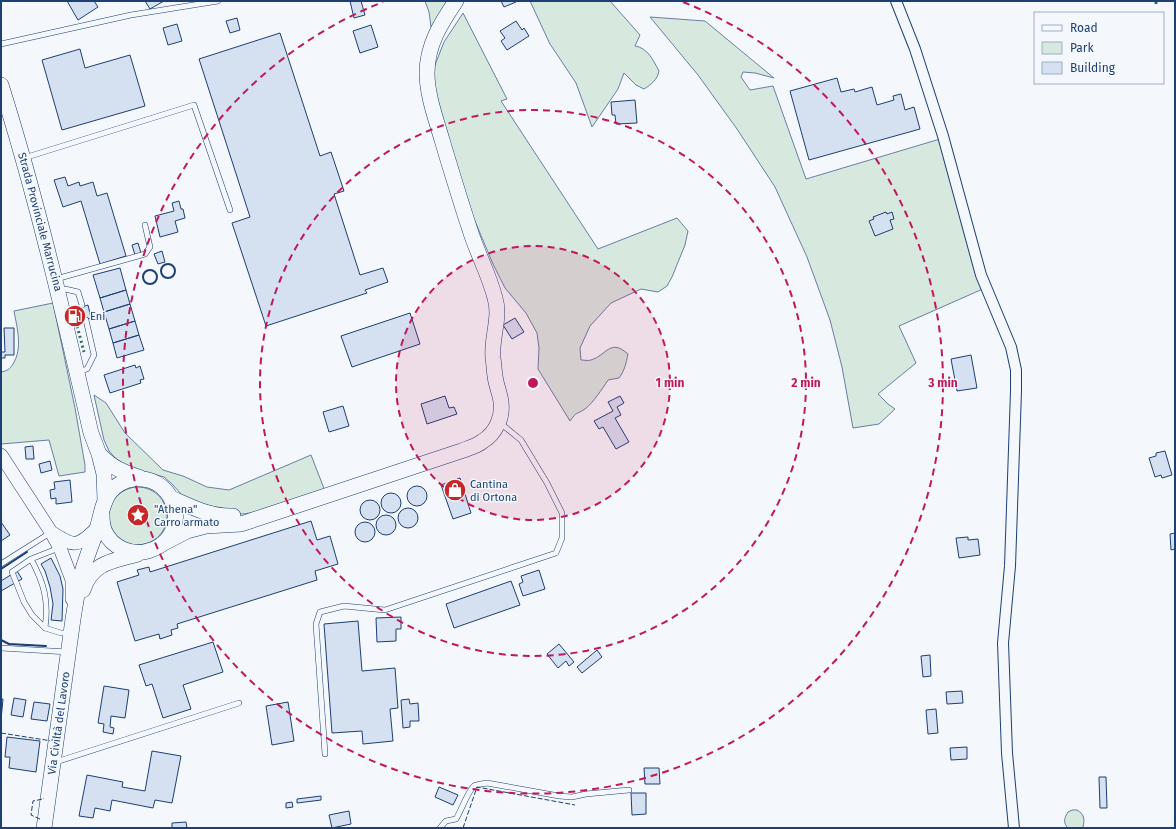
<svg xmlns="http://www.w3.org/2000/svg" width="1176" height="829" font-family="'Fira Sans',sans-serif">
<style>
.green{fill:#d7e8df;stroke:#687fa3}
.building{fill:#d5e0f0;stroke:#1d3f73}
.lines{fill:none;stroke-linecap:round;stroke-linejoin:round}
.service-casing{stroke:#1d3f73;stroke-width:6}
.minor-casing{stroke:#1d3f73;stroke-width:12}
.tertiary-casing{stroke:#1d3f73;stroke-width:14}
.secondary-casing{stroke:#1d3f73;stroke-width:16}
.service{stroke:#f4f7fb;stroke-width:5}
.minor{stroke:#f4f7fb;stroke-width:10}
.tertiary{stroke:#f4f7fb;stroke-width:13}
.secondary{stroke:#f4f7fb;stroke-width:15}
.hedge{stroke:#2c6c60;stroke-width:3;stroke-dasharray:2 3;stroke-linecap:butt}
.fence{stroke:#1d3f73;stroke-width:1;stroke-dasharray:5 2;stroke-linecap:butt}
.wall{stroke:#1d3f73;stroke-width:2}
.ring{fill:none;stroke:#c2185b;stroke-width:2;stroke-dasharray:7 5}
.labels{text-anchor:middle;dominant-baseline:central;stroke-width:3;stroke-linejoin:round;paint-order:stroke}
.street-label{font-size:11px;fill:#1d3f73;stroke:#f4f7fb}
.poi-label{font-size:11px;fill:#1d3f73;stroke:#f4f7fb;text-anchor:start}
.centre{fill:#c2185b;stroke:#f4f7fb;stroke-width:2}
.ring-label{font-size:12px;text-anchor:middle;font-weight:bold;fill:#c2185b;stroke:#f4f7fb;stroke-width:3;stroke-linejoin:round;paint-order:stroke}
</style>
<rect width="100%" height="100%" fill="#f4f7fb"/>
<!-- green -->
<path class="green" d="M425,1H448L431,27L429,12Z
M530,1H610L640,35L635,46C648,48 653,60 659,71C657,80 652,84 644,89L636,85L624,73L618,89L592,127L576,83L550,44Z
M463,13L507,99L501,101L598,249L677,218L688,231L685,245L672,277L667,286L658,292L641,289L611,303L590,326L580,348L581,360C584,360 588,361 591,360C607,355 610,338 628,354C626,363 625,370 619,378L608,380C603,388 592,404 585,409C576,415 577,411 570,421L538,369L539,348L537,333L526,313L505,288L493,264L469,207L435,106L433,70L444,42Z
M650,17L705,21L774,78L755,73L743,72L741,77L750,90L773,86L806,179L940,139L985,288L899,326L916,363L878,394L888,404L895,409L879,424L853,428L842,367L830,320L807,257L775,187L737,129L698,75Z
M53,303L75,408L85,465V472L59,476L49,440L1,444V372C7,371 10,369 13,364C23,348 17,328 14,311Z
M94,395L106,403L125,433L163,470L183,476L207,487L229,490L311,455L325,491L266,510L244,514L216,512L182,495L172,484L164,477L153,474L133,470L116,459L109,451L104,440Z
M109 516a29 29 0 1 1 58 0a29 29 0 1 1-58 0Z
M1072,810H1077C1084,814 1085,819 1083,827L1082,828H1068C1063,823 1064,818 1068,812Z"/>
<!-- building -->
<path class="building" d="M67,1H94L98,7L78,20Z
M145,1H164L150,9Z
M350,1H361L365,15L354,18Z
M501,1H516V2L504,7Z
M237,18L240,30L230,33L226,21Z
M516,21L522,30L524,28L529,36L507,50L501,41L505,38L500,31Z
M177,24L182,41L168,45L163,28Z
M371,25L378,47L360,53L353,31Z
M280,33L320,156L331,152L344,191L334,194L360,275L383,268L388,282L365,290L367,293L266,326L232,223L250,217L199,59Z
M80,49L85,68L130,55L145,106L62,130L42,60Z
M837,78L841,92L854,89L855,92L872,87L877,105L894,100L893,96L901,94L905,110L914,107L920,129L809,160L790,91Z
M635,100L637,123L616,124L615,115H612L611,102Z
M65,177L68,186L79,182L80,186L93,182L97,196L107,193L126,256L100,264L81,201L63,207L54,180Z
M179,201L181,209H183L185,218L175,221L178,232L160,237L155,216L174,211L172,203Z
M886,212L887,214L892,212L894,219L890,220L893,229L875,236L869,221L874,219L873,217Z
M138,243L141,253L135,255L132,245Z
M162,251L165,262L158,264L154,254Z
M120,268L126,290L100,298L93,275Z
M126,290L130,304L104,312L100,298Z
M130,304L135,321L109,329L104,312Z
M88,305L91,318L77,322L74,309Z
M410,313L420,344L352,367L341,336Z
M515,318L524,332L512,339L503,325Z
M135,321L139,335L113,343L109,329Z
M4,328H14V355H5V358H1V352H5Z
M139,335L144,350L117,358L113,343Z
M971,355L977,388L957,391L951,359Z
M135,365L136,368L140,366L144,379L140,380L141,383L110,393L104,375Z
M445,396L449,408L454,407L457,414L427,424L421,404Z
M620,396L624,403L617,407L621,415L615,418L629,442L616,449L603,427L599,429L594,421L613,411L608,402Z
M343,406L349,426L329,432L323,412Z
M33,446L34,459H26L25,447Z
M1165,451L1172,475L1162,478L1161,475L1155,477L1149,458L1156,456V453Z
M50,461L52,470L41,473L39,464Z
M460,478L471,513L453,519L441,485Z
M70,480L72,502L56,504V498L51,499L50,490L55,489L54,482Z
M407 496a10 10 0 1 1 20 0a10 10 0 1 1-20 0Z
M381 503a10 10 0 1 1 20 0a10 10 0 1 1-20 0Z
M360 510a10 10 0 1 1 20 0a10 10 0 1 1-20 0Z
M398 518a10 10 0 1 1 20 0a10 10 0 1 1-20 0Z
M376 525a10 10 0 1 1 20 0a10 10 0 1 1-20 0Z
M311,521L317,540L330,536L338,564L315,571L317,580L177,624L178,628L171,630L172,635L160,639L159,634L135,641L117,582L139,575L137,570L149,567L150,572Z
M1,522L10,535L1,541Z
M355 532a10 10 0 1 1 20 0a10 10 0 1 1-20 0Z
M1175,533V549L1171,550L1170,534Z
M968,537V540L978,539L980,555L959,558L956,538Z
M51,558L60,576L63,589L62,621L51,620L53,604L50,587L45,571L41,564Z
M539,570L545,589L523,596L519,584L523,582L521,576Z
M17,571L22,579L1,591V581Z
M511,581L520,605L454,628L446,604Z
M401,617V629H396V641L377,642L376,618Z
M358,621L362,671L395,668L398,708L390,709L393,741L363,744L362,731L332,733L324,624Z
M213,642L223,672L183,685L191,709L163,718L152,684L146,686L139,665Z
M559,644L574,662L569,666L566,661L558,668L547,654Z
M597,650L602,657L582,673L577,667Z
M930,655L931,676L923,677L921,656Z
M104,686L129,690L125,718L111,716L110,727L114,728L113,734L103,732L104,724L98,723Z
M962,691L963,703L947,704L946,692Z
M14,698L26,700L23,717L11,715Z
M1,699H3L1,720Z
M409,699L410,704L418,703L419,721H410V727L403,728L401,700Z
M34,702L50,704L47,721L31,719Z
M288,702L294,741L272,745L266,706Z
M936,709L938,733L928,734L926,710Z
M7,737L40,741L36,772L9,768L10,757H5Z
M967,747V759L951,760L950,748Z
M152,751L181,756L172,803L155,800L153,808L112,800L110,811L95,808L93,818L79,816L87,775L123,782L122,787L145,791Z
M644,768H659L660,784H645Z
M1099,777H1106L1107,808H1100Z
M439,787L458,795L453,805L435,797Z
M631,793H646V814L632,815Z
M321,796V800L297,803V799Z
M292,802L293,807L286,808V803Z
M349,811L351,824L332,828L329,815Z
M186,822L187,828H172V823Z"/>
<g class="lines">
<!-- service casing -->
<g class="service-casing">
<path id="service" d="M1,44L131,15L218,1
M24,158L194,105L230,210
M56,279L145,254L150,247L145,225
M59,291L65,289L78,292L82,305
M78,372L87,369L94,355L86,320
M59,548L31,559L12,572L24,602L32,615L45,628L61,633H69
M31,559C44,583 49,601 45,628
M1,564L50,533
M1,648L68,652
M325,754L316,624L320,612L344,606L385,610L556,553L562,538V513L547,483L521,440L499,422
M56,762L239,703
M440,828L446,821L456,819C461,811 468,791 474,786C477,784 483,784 487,783L559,796L572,797L586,794L629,790"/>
</g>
<!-- minor casing -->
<g class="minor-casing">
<path id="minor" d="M896,1L915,49L943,136L981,275L1011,347L1016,370V391L1010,566L1003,643L1007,753L1014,828"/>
</g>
<!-- tertiary casing -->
<g class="tertiary-casing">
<path id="tertiary" d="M1,455L51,532L60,548L72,580V599
M51,532C74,547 77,548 97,528"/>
</g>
<!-- secondary casing -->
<g class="secondary-casing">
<path id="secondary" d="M1,85C37,199 64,316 91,433L99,454L104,474L105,500
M99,454C114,469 121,471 141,478
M171,498C192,507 210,517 233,516
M162,544L187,531L206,526L241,524L461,451C469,448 477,446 483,441C496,433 503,417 501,402C500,393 496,385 495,376C494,370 494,364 493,358C491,337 501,318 495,298C489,274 477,253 470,230C460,200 451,170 442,140C436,119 427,95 427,73C427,45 441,23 456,1
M83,590C92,562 113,561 138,554
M44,828L73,619C76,601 78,583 84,566C88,553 93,541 97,529C101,516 102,503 110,492C116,485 125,480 134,479C180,475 192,539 148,551C131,556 112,547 105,532C102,526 102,520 102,514"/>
</g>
<!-- service -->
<use href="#service" class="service"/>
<!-- minor -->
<use href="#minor" class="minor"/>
<!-- tertiary -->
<use href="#tertiary" class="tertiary"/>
<!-- secondary -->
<use href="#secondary" class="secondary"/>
<!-- hedge -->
<path class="hedge" d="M1156,4V1
M72,307L84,352"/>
<!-- fence -->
<path class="fence" d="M1,569L27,552
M1,640L9,644L46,646
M1,733L52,741
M40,819L31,815L33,801L43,799L44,798
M463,828L477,787L575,805"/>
<!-- wall -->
<path class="wall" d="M161 271a7 7 0 1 1 14 0a7 7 0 1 1-14 0Z
M143 277a7 7 0 1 1 14 0a7 7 0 1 1-14 0Z
M1,569L27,552
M1,640L9,644L46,646"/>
</g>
<!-- distance rings -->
<circle cx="533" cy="383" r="137" fill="#c2185b" fill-opacity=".12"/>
<g class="ring">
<circle cx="533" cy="383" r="137"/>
<circle cx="533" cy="383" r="273"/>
<path d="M683 2A410 410 0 1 1 383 2"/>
</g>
<!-- icons -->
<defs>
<g id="fuel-disc" transform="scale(1.15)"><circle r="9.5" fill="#c62828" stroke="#f4f7fb"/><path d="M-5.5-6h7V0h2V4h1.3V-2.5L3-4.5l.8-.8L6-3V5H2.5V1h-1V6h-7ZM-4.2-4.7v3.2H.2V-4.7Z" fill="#fff"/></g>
<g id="shop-disc" transform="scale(1.15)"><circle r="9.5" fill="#c62828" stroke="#f4f7fb"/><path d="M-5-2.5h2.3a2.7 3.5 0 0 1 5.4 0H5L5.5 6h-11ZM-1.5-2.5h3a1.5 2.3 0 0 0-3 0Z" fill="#fff"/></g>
<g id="sight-disc" transform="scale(1.15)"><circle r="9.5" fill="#c62828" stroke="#f4f7fb"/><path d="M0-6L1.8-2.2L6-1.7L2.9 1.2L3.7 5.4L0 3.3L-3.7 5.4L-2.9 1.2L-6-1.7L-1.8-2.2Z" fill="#fff"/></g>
</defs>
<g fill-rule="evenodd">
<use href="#fuel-disc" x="75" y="316"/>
<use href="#shop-disc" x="455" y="490"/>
<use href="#sight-disc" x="138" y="515"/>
</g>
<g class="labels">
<!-- street labels -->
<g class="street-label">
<text transform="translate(40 222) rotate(75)">Strada Provinciale Marrucina</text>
<text transform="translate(59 723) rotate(-82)">Via Civiltà del Lavoro</text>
</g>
<!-- poi labels -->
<g class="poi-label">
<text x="90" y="316">Eni</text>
<text x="470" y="484">Cantina<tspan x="470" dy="13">di Ortona</tspan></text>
<text x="154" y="509">"Athena"<tspan x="154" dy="13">Carro armato</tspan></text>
</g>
</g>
<circle cx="533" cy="383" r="6" class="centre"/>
<g class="ring-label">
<text x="670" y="387">1 min</text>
<text x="806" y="387">2 min</text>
<text x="943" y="387">3 min</text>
</g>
<!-- border -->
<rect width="1176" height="829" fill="none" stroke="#1d3f73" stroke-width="4"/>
<!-- legend -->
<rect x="1034" y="12" width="130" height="72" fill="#f4f7fb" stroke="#9eadc5"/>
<rect x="1042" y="25" width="20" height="6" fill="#f4f7fb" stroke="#9eadc5"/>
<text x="1070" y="32" font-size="12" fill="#1d3f73">Road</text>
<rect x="1042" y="42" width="20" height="12" fill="#d7e8df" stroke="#9eadc5"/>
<text x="1070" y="52" font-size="12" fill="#1d3f73">Park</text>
<rect x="1042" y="62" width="20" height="12" fill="#d5e0f0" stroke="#9eadc5"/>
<text x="1070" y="72" font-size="12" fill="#1d3f73">Building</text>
</svg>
